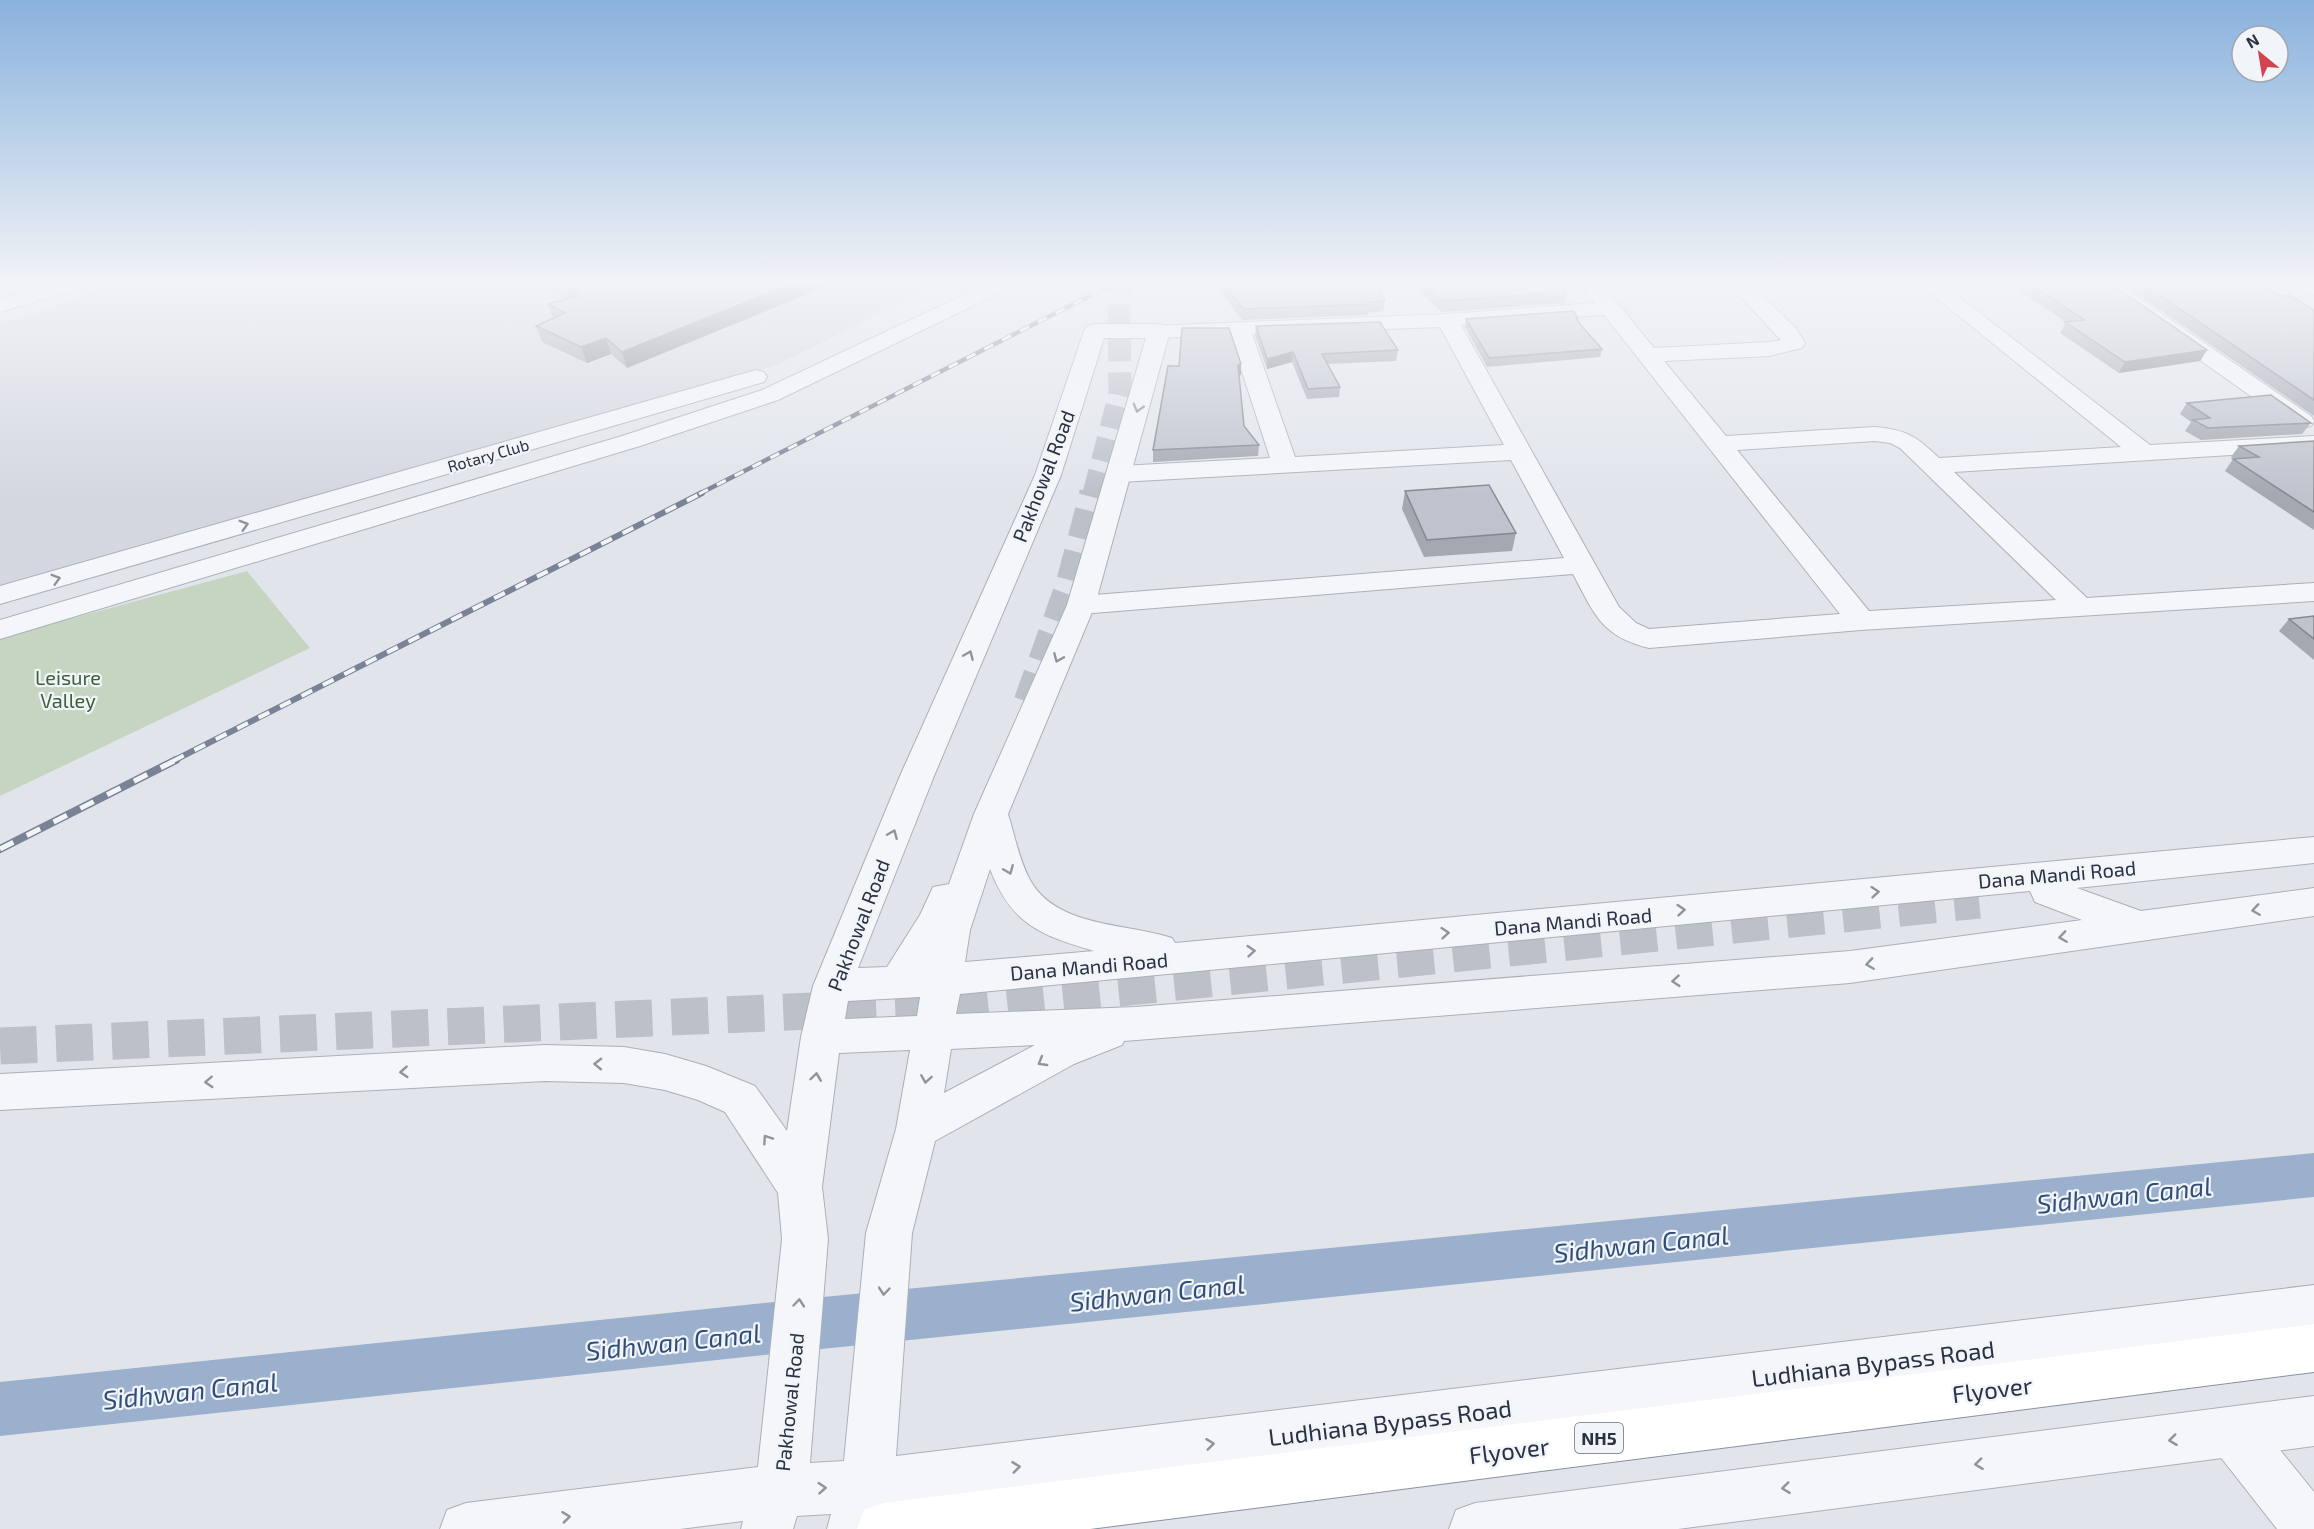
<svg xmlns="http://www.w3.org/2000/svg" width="2314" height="1529" font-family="'Exo 2',sans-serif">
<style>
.built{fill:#d3d7e0}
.green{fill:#c6d5c2}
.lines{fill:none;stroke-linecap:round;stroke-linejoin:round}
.canal{fill:#9bb0cc;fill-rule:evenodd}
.tertiary-tunnel-far2{stroke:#bcc1c9;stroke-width:23;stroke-dasharray:23 11;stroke-linecap:butt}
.tertiary-tunnel-far1{stroke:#bcc1c9;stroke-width:29;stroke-dasharray:29 14;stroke-linecap:butt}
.tertiary-tunnel{stroke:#bcc1c9;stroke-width:37;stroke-dasharray:37 19;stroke-linecap:butt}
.minor-casing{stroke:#aaafb9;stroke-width:2}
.tertiary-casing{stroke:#aaafb9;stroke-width:2}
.trunk-casing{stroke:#8891a2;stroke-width:2}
.minor{fill:#f4f6f9;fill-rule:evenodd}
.tertiary{fill:#f4f6f9;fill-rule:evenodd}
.trunk{fill:#fff;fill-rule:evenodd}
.rail-far2-casing{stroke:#7a8395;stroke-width:4.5}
.rail-far1-casing{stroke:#7a8395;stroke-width:6}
.rail-casing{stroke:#7a8395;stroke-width:8}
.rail-far2{stroke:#f1f4f8;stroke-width:3;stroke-dasharray:10;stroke-linecap:butt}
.rail-far1{stroke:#f1f4f8;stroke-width:4;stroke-dasharray:12;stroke-linecap:butt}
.rail{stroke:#f1f4f8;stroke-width:5;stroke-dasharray:15;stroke-linecap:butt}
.wall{fill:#a3a8b1}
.shaded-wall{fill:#858890}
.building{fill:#bec3ce;stroke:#858890;stroke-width:1.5}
.oneway{stroke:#8e949e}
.labels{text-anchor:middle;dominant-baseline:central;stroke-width:4.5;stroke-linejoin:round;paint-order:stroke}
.far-street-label{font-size:16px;fill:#293143;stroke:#f1f4f8}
.shield{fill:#f1f4f8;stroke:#656c79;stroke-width:1.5}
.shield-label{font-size:18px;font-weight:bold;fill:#293143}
.street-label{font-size:20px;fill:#293143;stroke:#f1f4f8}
.park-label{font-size:20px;fill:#3c5f36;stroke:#f1f4f8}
.near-street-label{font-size:24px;fill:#293143;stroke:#f1f4f8}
.near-water-label{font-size:26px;font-style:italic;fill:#314e79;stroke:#f1f4f8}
</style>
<rect width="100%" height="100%" fill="#e1e5eb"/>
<!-- built -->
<path class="built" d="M112,283H941L776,365L595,423L256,520L0,585V322L30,316Z"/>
<!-- green -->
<path class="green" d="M247,571L310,648L0,796V638Z"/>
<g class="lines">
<!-- canal -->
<path class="canal" d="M2314,1153V1197L802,1351L0,1436V1382L802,1299Z"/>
<!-- tertiary-tunnel-far2 -->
<path class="tertiary-tunnel-far2" d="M1094,494L1120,394L1119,293L1123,283"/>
<!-- tertiary-tunnel-far1 -->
<path class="tertiary-tunnel-far1" d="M1028,702L1070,585L1094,493"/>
<!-- tertiary-tunnel -->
<path class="tertiary-tunnel" d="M0,1046L953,1005L1979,900"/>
<!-- minor casing -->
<g class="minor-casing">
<path id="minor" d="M1580,283H1601L1654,348L1769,342L1781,340L1727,283H1749L1795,327L1805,343L1802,348L1769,356L1664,361L1726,436L1875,427C1907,430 1916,436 1939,458L2121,447L1918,283H1941L2150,445L2314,436V450L1954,472L2087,598L2314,583V601L1861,630L1649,648C1601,636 1595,615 1573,574L1081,614L1071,611L1067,605L1071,599L1081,596L1564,558L1511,460L1120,482L1111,479L1107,474L1111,469L1120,466L1270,458L1230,335L1159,338L1151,336L1148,331L1151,326L1447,314L1595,303ZM1604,315L1840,614L1649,629L1636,623L1619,607L1461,325ZM1440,327L1504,445L1295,457L1252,334ZM1875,441L1890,443L1900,448L2056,600L1869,611L1737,450Z
M2094,283H2117L2311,416L2314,421L2311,426L2302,428L2293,426L2097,287Z
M2233,1407L2251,1414L2314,1492V1529H2277L2215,1450L2208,1432L2215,1414Z"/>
</g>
<!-- tertiary casing -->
<g class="tertiary-casing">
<path id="tertiary" d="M57,283H89L86,287L0,312V299Z
M989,283H1015L1012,287L778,400L640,446L0,639V620L622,436L762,390Z
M2293,283H2314V295L2296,287Z
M1095,324H1159L1167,326L1170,331L1095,605L1008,814C1015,836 1019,860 1030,880C1057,928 1127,923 1172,938L1175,943L2314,837V863L2077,888L2141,911L2314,888V916L1850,983L1124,1041L1122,1045L1074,1064L935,1141L912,1233L896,1456L2314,1285V1333L885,1509L879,1529H827L831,1514L797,1516L793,1529H741L743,1521L680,1529H440L447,1510L466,1503L758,1467L782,1239L778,1193L725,1112L698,1100L665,1090L624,1083L545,1081L0,1110V1074L545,1045L624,1047L665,1054L706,1066L755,1086L787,1131L801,1037L813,986L900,776L1035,475L1084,331L1087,326ZM1104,338H1146L1067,605L974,814L949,884L933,887L920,915L887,967L858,968L934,776L1061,475ZM990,869C1011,924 1040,935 1094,951L965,962L970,930ZM2030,891L2035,902L2082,920L1850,951L1135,1007L956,1014L960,994ZM920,997L917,1016L845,1019L848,1001ZM1035,1045L944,1093L951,1049ZM910,1050L896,1129L866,1233L844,1461L810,1463L828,1239L822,1187L839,1053Z
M756,370L764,372L767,377L764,382L0,604V586Z
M2314,1396V1446L1678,1529H1449L1456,1510L1475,1503Z"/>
</g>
<!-- trunk casing -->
<g class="trunk-casing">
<path id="trunk" d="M2314,1324V1372L1090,1529H857L864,1510L883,1503Z"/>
</g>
<!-- minor -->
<use href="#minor" class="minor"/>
<!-- tertiary -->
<use href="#tertiary" class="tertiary"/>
<!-- trunk -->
<use href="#trunk" class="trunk"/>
<!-- rail-far2 casing -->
<g class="rail-far2-casing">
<path id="rail-far2" d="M699,494L1115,283"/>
</g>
<!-- rail-far1 casing -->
<g class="rail-far1-casing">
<path id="rail-far1" d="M173,761L702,493"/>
</g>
<!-- rail casing -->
<g class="rail-casing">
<path id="rail" d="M0,849L176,760"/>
</g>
<!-- rail-far2 -->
<use href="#rail-far2" class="rail-far2"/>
<!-- rail-far1 -->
<use href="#rail-far1" class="rail-far1"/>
<!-- rail -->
<use href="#rail" class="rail"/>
</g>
<!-- wall -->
<path class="wall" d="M533,283H834L627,368L611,354L587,363L542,342L536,326L553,318L548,304L565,299Z
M1221,283H1377L1385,301L1383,311L1368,313V315L1242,320L1220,291Z
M1418,283H1562L1567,292L1564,303L1442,312L1417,289Z
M2008,283H2110L2207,350L2200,361L2119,373L2060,333L2066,322Z
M2121,283H2258L2280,296L2314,310V416Z
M1466,319L1579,323L1602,349L1600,357L1487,367L1465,327Z
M1256,326L1398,350L1396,361L1327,364L1340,387L1339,397L1307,399L1292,362L1267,369L1255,336Z
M1241,364V375L1239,376L1244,426L1259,445L1258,456L1153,462V450Z
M2187,403L2311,423L2302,434L2201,440L2185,431L2191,422L2180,414Z
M2314,441V530L2225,471L2233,459H2235L2231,457L2239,446Z
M1405,491L1516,533L1512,551L1424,557L1402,509Z
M2314,616V660L2279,631L2289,619Z"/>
<!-- shaded-wall -->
<path class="shaded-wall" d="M793,283H834L627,368L622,352Z
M606,338L611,354L587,363L581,347Z
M2207,350L2200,361L2119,373L2125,362Z
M1293,352L1292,362L1267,369V359Z
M1241,364V375L1238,376V365Z"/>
<!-- building -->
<path class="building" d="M558,283H793L622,352L606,338L581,347L536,326L565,313L548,304L581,295Z
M1223,283H1377L1385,301L1368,302L1369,304L1243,309Z
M1423,283H1562L1567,292L1443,301Z
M2028,283H2110L2207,350L2125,362L2065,322L2085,320Z
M2142,283H2258L2280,296L2289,295L2314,310V400Z
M1574,311L1579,323L1602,349L1489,358L1466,319Z
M1380,322L1398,350L1322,354L1340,387L1308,389L1293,352L1267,359L1256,326Z
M1182,328H1229L1241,364L1238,365L1244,426L1259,445L1153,450L1168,366H1179Z
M2271,395L2311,423L2208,428L2193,420L2210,418L2187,403Z
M2314,441V512L2233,459L2259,457L2239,446Z
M1489,485L1516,533L1427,540L1405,491Z
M2314,616V639L2289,619Z"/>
<!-- one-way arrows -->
<defs><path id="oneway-chevron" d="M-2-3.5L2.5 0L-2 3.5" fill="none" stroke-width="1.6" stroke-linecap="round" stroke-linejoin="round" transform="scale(1.5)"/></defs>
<g class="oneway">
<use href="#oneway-chevron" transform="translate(1138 408) rotate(105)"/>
<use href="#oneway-chevron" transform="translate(244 525) rotate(-16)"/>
<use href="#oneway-chevron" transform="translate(56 579) rotate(-16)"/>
<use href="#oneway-chevron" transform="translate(969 655) rotate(-67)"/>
<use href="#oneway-chevron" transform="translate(1058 658) rotate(113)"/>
<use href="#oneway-chevron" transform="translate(893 834) rotate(-67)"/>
<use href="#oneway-chevron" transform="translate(1009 870) rotate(68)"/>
<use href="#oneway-chevron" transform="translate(1875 892) rotate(-5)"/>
<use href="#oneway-chevron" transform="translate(1681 910) rotate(-5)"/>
<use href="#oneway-chevron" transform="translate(2256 910) rotate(172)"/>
<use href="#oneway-chevron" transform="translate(1445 933) rotate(-5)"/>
<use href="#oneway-chevron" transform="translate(2063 937) rotate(172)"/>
<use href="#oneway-chevron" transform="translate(1251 951) rotate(-5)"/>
<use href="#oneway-chevron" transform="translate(1870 964) rotate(172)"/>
<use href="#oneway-chevron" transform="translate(1676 981) rotate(175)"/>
<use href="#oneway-chevron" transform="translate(1042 1062) rotate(150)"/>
<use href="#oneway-chevron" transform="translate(598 1064) rotate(-179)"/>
<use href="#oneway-chevron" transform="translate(404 1072) rotate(176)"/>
<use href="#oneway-chevron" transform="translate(816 1077) rotate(-82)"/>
<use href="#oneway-chevron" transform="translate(926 1079) rotate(99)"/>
<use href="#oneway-chevron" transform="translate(209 1082) rotate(177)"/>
<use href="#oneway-chevron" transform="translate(767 1139) rotate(-124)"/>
<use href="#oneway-chevron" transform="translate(884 1291) rotate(95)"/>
<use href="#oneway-chevron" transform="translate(799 1303) rotate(-85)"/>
<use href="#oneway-chevron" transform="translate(2173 1440) rotate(173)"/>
<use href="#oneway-chevron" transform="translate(1210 1444) rotate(-7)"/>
<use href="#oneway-chevron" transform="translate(1979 1464) rotate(173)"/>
<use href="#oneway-chevron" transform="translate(1016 1467) rotate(-7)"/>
<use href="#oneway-chevron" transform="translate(822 1488) rotate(-4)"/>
<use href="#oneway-chevron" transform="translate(1786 1488) rotate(173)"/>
<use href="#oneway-chevron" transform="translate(566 1517) rotate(-7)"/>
</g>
<!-- sky -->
<linearGradient id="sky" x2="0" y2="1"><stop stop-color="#89b2dd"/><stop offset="0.57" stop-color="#f2f3f6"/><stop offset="1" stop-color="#f2f3f6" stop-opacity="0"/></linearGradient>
<rect width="2314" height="497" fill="url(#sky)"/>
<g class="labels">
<!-- far-street labels -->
<g class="far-street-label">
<text transform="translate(488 455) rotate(-16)">Rotary Club</text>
</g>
<!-- shield labels -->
<rect class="shield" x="1575" y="1423" width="48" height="30" rx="4.5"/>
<g class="shield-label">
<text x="1599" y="1438">NH5</text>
</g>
<!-- street labels -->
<g class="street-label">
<text transform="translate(1043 476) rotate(-69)">Pakhowal Road</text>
<text transform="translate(2057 874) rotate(-5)">Dana Mandi Road</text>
<text transform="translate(1573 921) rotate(-5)">Dana Mandi Road</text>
<text transform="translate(858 925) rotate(-69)">Pakhowal Road</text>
<text transform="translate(1089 966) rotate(-5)">Dana Mandi Road</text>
<text transform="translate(789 1402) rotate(-84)">Pakhowal Road</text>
</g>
<!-- park labels -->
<g class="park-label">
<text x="68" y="677">Leisure<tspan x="68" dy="23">Valley</tspan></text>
</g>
<!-- near-street labels -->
<g class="near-street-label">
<text transform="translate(1873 1363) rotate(-7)">Ludhiana Bypass Road</text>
<text transform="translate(1992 1389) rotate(-7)">Flyover</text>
<text transform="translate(1390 1422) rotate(-7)">Ludhiana Bypass Road</text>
<text transform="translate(1509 1450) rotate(-7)">Flyover</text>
</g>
<!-- near-water labels -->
<g class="near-water-label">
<text transform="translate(2124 1194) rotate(-6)">Sidhwan Canal</text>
<text transform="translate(1641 1243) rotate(-6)">Sidhwan Canal</text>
<text transform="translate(1157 1292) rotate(-6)">Sidhwan Canal</text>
<text transform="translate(673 1341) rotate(-6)">Sidhwan Canal</text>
<text transform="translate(190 1390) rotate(-6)">Sidhwan Canal</text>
</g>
</g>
<!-- north arrow -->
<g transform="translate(2260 54) rotate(330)"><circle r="28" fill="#f1f4f8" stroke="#a1a6b0" stroke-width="1.5"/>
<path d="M0-4.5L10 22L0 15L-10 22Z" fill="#d34352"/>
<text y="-9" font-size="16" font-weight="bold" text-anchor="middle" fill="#293143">N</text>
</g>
</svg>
